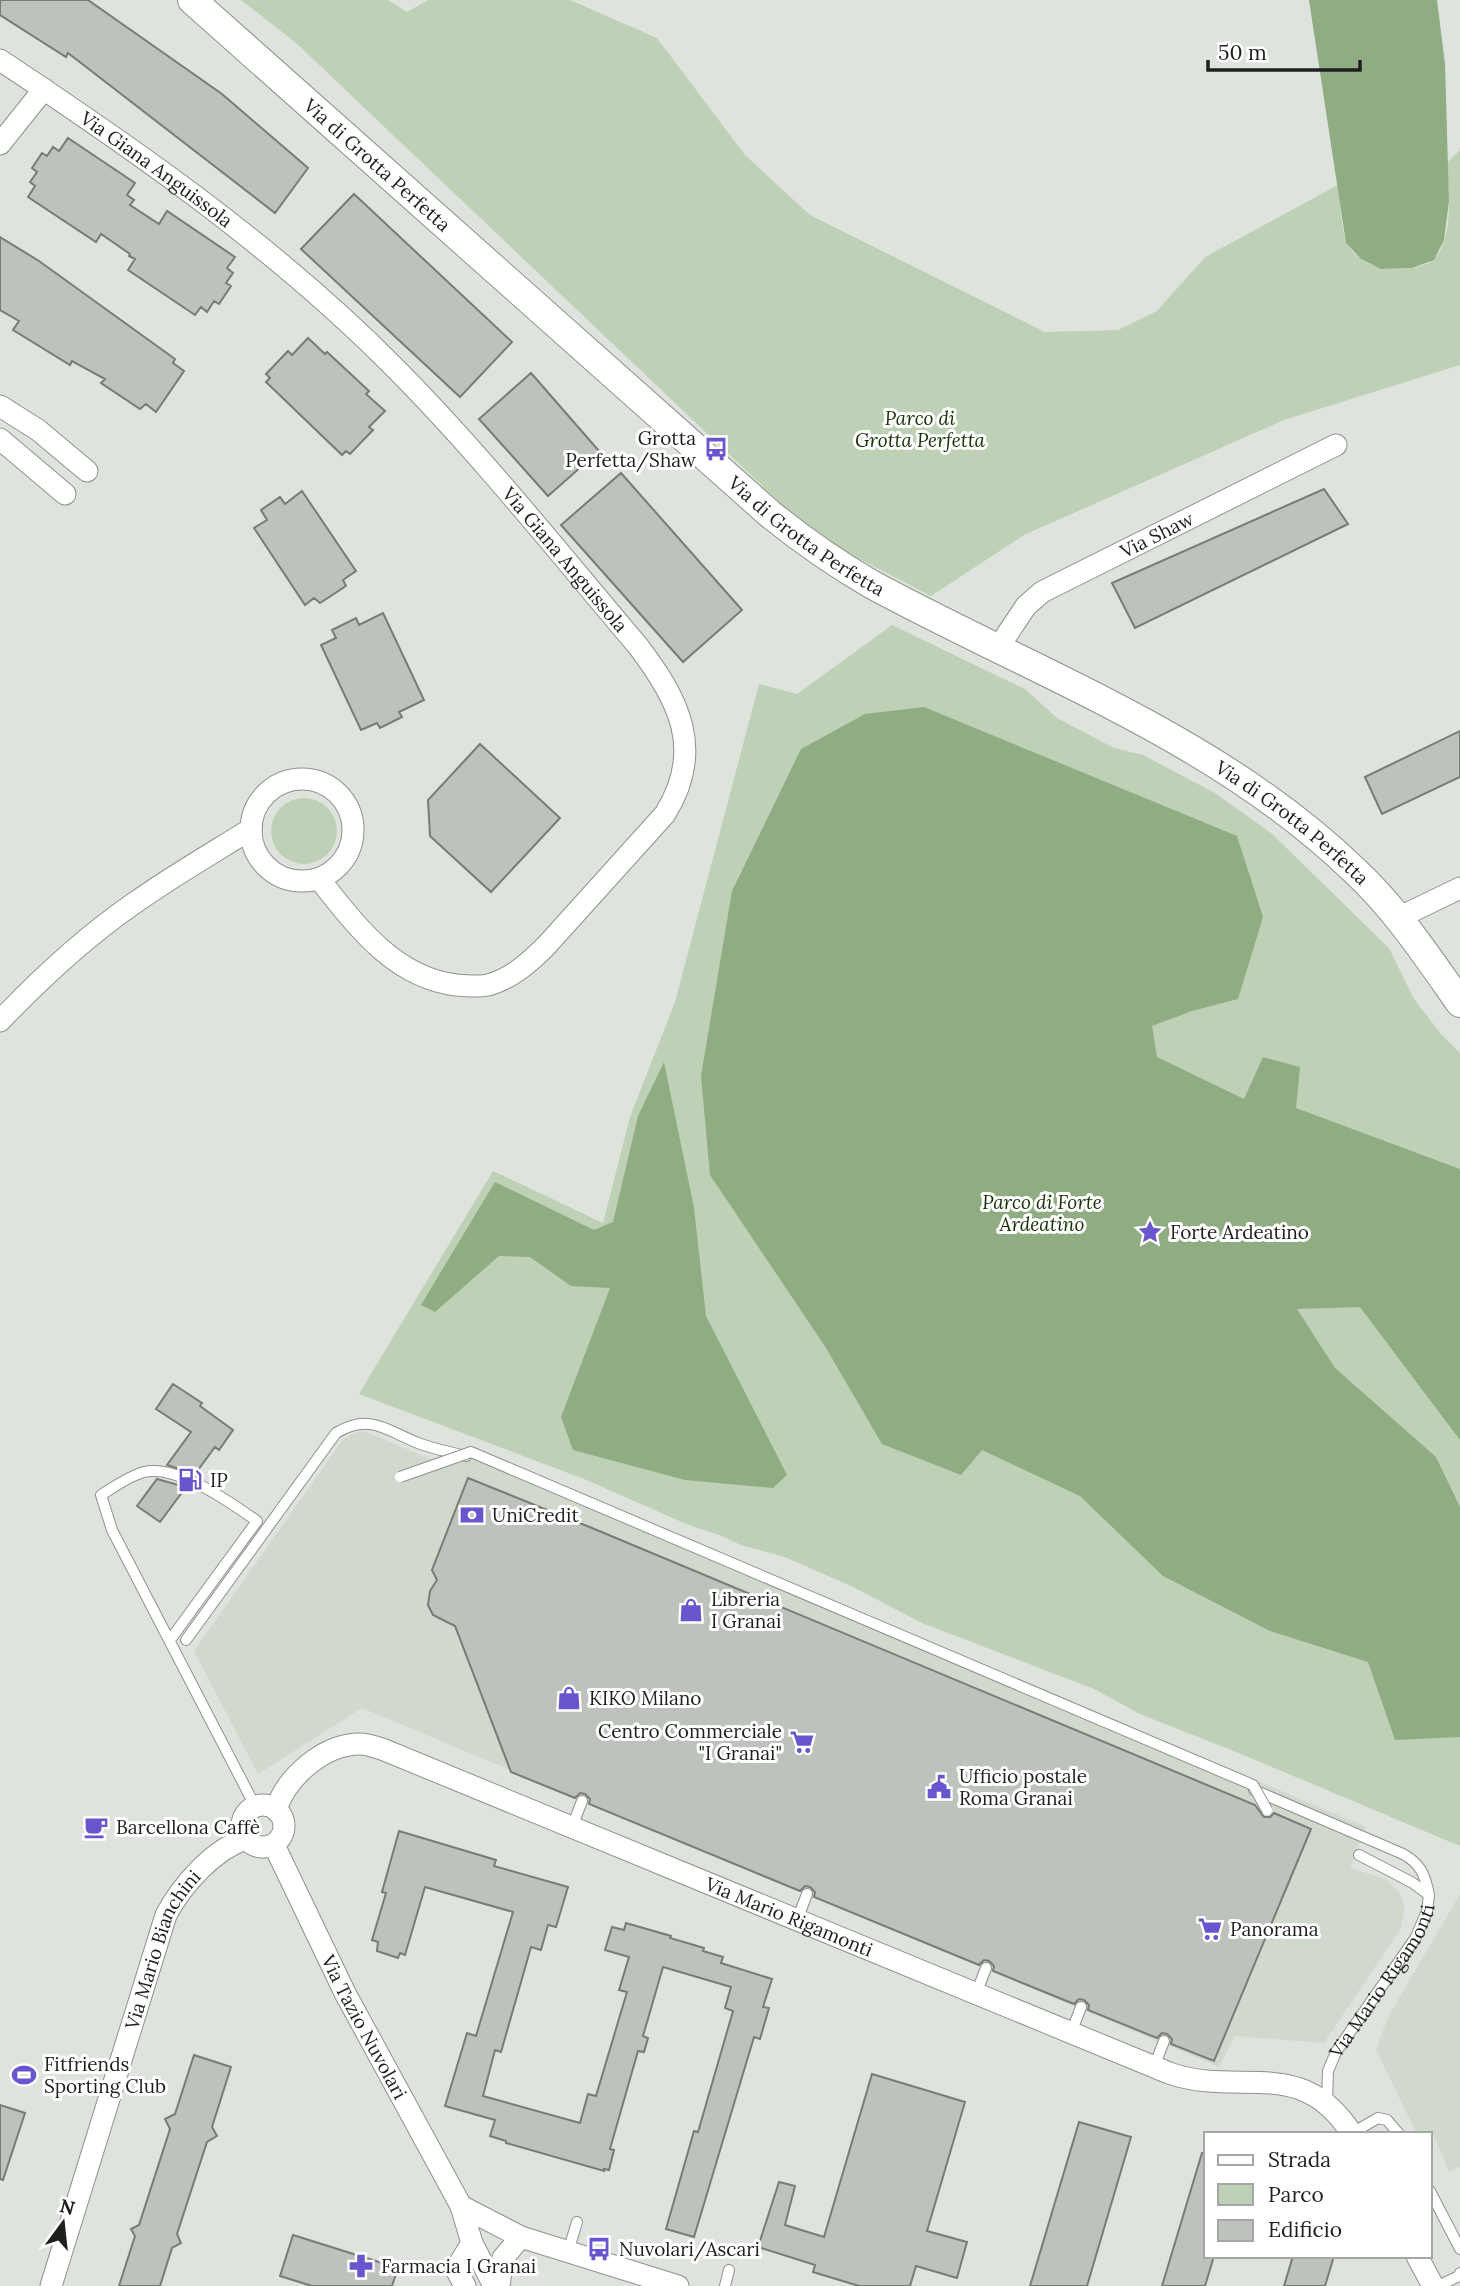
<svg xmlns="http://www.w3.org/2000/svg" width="1460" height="2286" font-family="Lora,serif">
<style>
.built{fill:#d1d9cd}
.green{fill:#bed1b6}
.forest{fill:#8fac83}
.building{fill:#bec2bd;stroke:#787b76;stroke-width:2}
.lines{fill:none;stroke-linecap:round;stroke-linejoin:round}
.lane-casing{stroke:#8e918c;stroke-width:12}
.street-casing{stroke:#8e918c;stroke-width:23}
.secondary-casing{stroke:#8e918c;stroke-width:30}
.lane{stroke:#fff;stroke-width:10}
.street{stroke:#fff;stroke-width:21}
.secondary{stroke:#fff;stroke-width:28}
.lane-bridge-casing{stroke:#8e918c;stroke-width:12;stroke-linecap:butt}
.lane-bridge{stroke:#fff;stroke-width:10}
.labels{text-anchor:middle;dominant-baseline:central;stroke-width:6;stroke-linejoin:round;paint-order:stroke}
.street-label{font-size:19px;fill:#1f201e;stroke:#fff}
.park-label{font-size:19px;font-style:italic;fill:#153106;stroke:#fff}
.poi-label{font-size:19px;fill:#1f201e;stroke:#fff;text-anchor:start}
</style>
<rect width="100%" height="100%" fill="#dfe3de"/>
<!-- built -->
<path class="built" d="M364,1431L435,1461L470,1446L1366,1827L1350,1868L1386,1879L1399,1892L1405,1907L1401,1928L1324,2043L1235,2036L1219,2067L362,1708L258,1774L194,1651L342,1441L354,1433Z
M1460,1894V2167L1449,2172L1434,2136L1430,2137V2134H1417L1376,2050L1388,2017Z"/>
<!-- green -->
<path class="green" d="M241,0H388L407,12L428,0H570L657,38L745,155L810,215L1045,332L1118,330L1157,311L1205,257L1338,185C1340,198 1342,235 1347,244C1357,260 1375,269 1393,269C1405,269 1425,268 1434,259C1454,238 1449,190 1447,163L1460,150V365L1284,420L1024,535L931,596L815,536L295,42Z
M892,625L1025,689L1057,718L1114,748L1143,755L1215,793L1271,833L1389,948L1414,999L1441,1034L1460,1053V1846L1241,1754L1140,1714L1094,1689L922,1623L853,1587L785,1557L741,1545L717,1534L691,1526L584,1479L359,1394L493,1171L603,1223L630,1117L675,1002L759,684L797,694Z
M271 831a33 33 0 1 1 66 0a33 33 0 1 1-66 0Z"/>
<!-- forest -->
<path class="forest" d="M1309,0H1437L1445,64L1449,201L1444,240L1434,260L1412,268L1381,269L1361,259L1346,243Z
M924,707L1237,836L1263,917L1238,999L1192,1011L1152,1026L1157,1057L1244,1099L1263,1057L1300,1067L1296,1108L1460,1169V1440L1360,1307L1297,1309L1335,1368L1436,1457L1460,1507V1737L1395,1740L1368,1662L1270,1631L1163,1576L1080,1496L982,1450L961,1475L882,1444L826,1348L710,1175L701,1076L732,891L801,749L865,714Z
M664,1062L694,1208L706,1316L787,1475L773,1488L685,1480L573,1450L561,1417L610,1288L571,1286L530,1257L499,1256L435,1312L421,1305L495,1182L594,1230L613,1222L638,1116Z"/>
<!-- building -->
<path class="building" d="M0,0H88L222,94L308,168L275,213L68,53L66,57L0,15Z
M68,138L135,183L127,195L134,200L130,205L159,224L167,211L235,257L227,268L233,273L226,283L231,286L219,304L214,301L207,312L201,307L195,315L128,270L135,259L129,256L130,254L101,234L96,242L28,197L35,186L30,182L37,172L32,168L42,153L47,156L53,147L59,151Z
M354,194L512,342L460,397L301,249Z
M0,237L39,261L175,359L173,363L184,371L156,412L146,404L140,409L101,383L105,379L72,361L70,365L13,330L19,321L0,310Z
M308,338L325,354L327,352L369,391L366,394L385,411L369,427L373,430L350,454L346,451L342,455L266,382L270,378L266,374L288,351L292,355Z
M531,373L599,451L548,496L479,419Z
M621,473L742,610L683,662L561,525Z
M1324,489L1348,524L1135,628L1112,583Z
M302,491L356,571L343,580L346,586L320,603L314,598L305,605L254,528L267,520L261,510L280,497L285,504Z
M383,613L424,700L399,712L402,717L380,728L377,723L361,730L321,645L336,638L332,630L356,618L359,625Z
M1460,731V777L1382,814L1365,777Z
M480,744L560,818L491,892L430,836L428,800Z
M173,1384L202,1403L200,1406L233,1430L219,1450L215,1447L195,1474L167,1465L191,1432L156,1409Z
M468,1478L592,1528L1255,1805L1264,1817H1270L1274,1813L1311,1829L1214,2061L1171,2044L1172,2039L1167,2034L1162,2033L1157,2038L1088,2010L1089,2005L1084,2000L1079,1999L1074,2004L993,1971L994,1966L989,1961L984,1960L979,1965L814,1897L815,1892L810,1887L805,1886L800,1891L589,1804L590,1799L585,1794L580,1793L575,1798L511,1772L455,1626L433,1615L428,1605L430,1591L437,1580L432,1570Z
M157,1479L186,1487L160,1522L137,1506Z
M399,1831L496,1860L494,1866L568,1887L556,1927L548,1925L541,1950L531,1947L501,2052L495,2050L483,2096L580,2123L588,2094L596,2096L627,1992L619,1990L629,1957L605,1950L612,1927L624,1930L626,1923L671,1936L670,1938L704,1948L703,1951L723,1957L721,1963L772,1979L763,2007L769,2008L760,2039L754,2037L694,2237L666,2229L694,2131L698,2132L733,2011L725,2008L731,1987L663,1967L643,2036L648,2038L644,2052L638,2051L610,2149L614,2150L609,2170L604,2169V2171L506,2143V2141L490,2136L495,2120L445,2106L467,2033L476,2036L513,1912L425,1887L405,1955L400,1953L398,1958L377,1951L378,1942L372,1940L386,1893L382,1892Z
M194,2055L231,2067L212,2127L217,2136L207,2142L177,2234L181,2243L172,2248L160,2286H119L135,2236L131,2229L139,2225L170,2129L165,2119L175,2114Z
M872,2074L965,2102L927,2231L967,2242L957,2278L916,2266L910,2286H859L813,2272L815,2265L758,2247L779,2182L795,2186L785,2225L824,2237Z
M0,2105L25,2113L3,2180L0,2179Z
M1079,2122L1131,2137L1087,2286H1030Z
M1202,2153L1206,2154V2256H1214L1205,2286H1162Z
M293,2235L398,2268L392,2286H312L280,2276Z
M1293,2256H1334L1325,2286H1284Z"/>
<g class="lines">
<!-- lane casing -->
<g class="lane-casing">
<g id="lane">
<path d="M170,1640L257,1521C231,1503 177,1464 144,1472C129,1476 114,1487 101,1495L112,1530L255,1806"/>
<path d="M186,1640L336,1433C370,1413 386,1430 418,1443C433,1449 450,1452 466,1456"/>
<path d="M1254,1790L1403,1854C1421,1864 1425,1875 1429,1895"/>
<path d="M572,1827L582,1801"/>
<path d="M797,1920L807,1894"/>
<path d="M976,1994L986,1968"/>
<path d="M1071,2033L1081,2007"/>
<path d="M1154,2067L1164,2041"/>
<path id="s1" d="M1327,2103L1328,2071L1336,2052L1416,1937L1427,1911L1429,1895L1413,1883L1359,1855"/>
<path d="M1352,2133L1378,2118L1387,2120L1399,2134"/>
<path d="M1430,2191L1460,2249"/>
<path d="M568,2252L577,2222"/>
<path d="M725,2286L729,2270"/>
<path d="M1438,2286L1459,2276L1460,2273"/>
</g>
</g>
<!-- street casing -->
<g class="street-casing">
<g id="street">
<path id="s2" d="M0,60C140,153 279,250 397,370C483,457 559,553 638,646C679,700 705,750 665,814L546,946C530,962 511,979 488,985C478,987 466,986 456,985C393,977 356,925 319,879"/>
<path d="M0,144L44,89"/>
<path d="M0,406L38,430L87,471"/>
<path d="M0,439L65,494"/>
<path id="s3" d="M998,648L1026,606L1042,592L1336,445"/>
<circle cx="302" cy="830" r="51"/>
<path d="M1400,917L1460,888"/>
<path d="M0,1021C41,978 84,938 133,904C171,877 211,854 251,829"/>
<circle cx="263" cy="1826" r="21"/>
<path id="s4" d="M276,1810C286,1777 324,1744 360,1744C368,1744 375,1747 382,1749L1169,2073C1240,2098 1301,2054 1352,2134"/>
<path id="s5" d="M274,1845L345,1993L461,2206L472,2243L494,2286"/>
<path d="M461,2206L521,2237L678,2286"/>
<path d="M1417,2256L1433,2286"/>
<path id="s6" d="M51,2286L166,1915C182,1885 213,1850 245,1839"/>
<path d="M465,2286L456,2269L472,2243"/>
<path d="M499,2286L503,2258L521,2237"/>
</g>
</g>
<!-- secondary casing -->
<g class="secondary-casing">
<g id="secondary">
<path id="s7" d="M192,0L770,514C802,540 835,563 871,584C1035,673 1217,738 1354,870C1396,909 1427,956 1460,1003"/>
</g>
</g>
<!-- lane -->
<use href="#lane" class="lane"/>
<!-- street -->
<use href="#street" class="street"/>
<!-- secondary -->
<use href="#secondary" class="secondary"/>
<!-- lane-bridge casing -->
<g class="lane-bridge-casing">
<path id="lane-bridge" d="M400,1477L471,1452L1253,1785L1267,1810"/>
</g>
<!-- lane-bridge -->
<use href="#lane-bridge" class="lane-bridge"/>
</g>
<!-- icons -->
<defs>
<g id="bus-bare" transform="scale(1.89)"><path d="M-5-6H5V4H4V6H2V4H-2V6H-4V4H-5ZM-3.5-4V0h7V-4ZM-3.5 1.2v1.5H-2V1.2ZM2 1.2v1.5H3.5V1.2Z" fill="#6a55ce" stroke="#fff" stroke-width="2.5" paint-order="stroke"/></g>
<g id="sight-bare" transform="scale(1.89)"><path d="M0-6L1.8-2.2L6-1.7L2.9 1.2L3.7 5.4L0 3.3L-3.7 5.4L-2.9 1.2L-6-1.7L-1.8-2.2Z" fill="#6a55ce" stroke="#fff" stroke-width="2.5" paint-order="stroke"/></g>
<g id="fuel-bare" transform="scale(1.89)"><path d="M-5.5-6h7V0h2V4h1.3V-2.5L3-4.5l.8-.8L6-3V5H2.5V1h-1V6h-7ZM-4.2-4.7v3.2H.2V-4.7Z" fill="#6a55ce" stroke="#fff" stroke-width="2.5" paint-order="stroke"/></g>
<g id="bank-bare" transform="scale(1.89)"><path d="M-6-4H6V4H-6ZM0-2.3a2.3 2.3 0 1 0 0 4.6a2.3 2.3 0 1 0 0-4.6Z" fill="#6a55ce" stroke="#fff" stroke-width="2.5" paint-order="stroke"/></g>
<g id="shop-bare" transform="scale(1.89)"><path d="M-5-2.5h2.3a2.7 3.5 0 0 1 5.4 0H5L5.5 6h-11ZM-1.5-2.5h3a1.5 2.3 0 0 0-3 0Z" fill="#6a55ce" stroke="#fff" stroke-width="2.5" paint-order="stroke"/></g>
<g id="supermarket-bare" transform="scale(1.89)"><path d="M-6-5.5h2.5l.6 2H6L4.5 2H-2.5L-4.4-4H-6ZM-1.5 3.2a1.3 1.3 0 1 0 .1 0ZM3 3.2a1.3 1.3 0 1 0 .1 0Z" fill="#6a55ce" stroke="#fff" stroke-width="2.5" paint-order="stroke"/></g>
<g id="civic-bare" transform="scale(1.89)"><path d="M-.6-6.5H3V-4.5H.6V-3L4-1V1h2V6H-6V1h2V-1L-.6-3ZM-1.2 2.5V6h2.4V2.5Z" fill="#6a55ce" stroke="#fff" stroke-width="2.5" paint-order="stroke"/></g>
<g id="cafe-bare" transform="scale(1.89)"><path d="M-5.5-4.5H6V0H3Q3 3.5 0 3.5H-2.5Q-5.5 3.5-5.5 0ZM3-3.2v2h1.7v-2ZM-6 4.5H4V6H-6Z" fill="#6a55ce" stroke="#fff" stroke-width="2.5" paint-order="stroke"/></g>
<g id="stadium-bare" transform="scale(1.89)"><path d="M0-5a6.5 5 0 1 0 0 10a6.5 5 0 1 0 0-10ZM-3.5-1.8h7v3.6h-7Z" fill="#6a55ce" stroke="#fff" stroke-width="2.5" paint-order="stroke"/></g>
<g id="pharmacy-bare" transform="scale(1.89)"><path d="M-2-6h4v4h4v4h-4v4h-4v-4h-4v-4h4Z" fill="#6a55ce" stroke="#fff" stroke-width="2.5" paint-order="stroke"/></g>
</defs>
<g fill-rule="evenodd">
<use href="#bus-bare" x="716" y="449"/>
<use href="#sight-bare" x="1150" y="1232"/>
<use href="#fuel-bare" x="190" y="1480"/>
<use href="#bank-bare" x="472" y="1515"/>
<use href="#shop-bare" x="691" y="1610"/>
<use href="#shop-bare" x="569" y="1698"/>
<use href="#supermarket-bare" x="802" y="1742"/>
<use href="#civic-bare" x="939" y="1787"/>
<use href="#cafe-bare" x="96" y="1827"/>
<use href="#supermarket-bare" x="1210" y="1929"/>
<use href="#stadium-bare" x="24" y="2075"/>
<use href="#bus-bare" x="599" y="2249"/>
<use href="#pharmacy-bare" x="361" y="2266"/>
</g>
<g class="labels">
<!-- street labels -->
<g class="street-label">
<text stroke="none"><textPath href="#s7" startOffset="248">Via di Grotta Perfetta</textPath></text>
<text stroke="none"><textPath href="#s2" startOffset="191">Via Giana Anguissola</textPath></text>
<text stroke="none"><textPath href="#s7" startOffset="816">Via di Grotta Perfetta</textPath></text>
<text stroke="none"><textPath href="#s3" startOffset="200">Via Shaw</textPath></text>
<text stroke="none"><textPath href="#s2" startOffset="758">Via Giana Anguissola</textPath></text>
<text stroke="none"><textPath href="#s7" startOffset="1382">Via di Grotta Perfetta</textPath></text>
<text stroke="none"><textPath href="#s4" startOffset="576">Via Mario Rigamonti</textPath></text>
<text stroke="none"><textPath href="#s6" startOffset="355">Via Mario Bianchini</textPath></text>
<text stroke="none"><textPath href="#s1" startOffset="138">Via Mario Rigamonti</textPath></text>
<text stroke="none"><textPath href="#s5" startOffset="203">Via Tazio Nuvolari</textPath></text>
</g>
<!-- park labels -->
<g class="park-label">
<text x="920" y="418">Parco di<tspan x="920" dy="22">Grotta Perfetta</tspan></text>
<text x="1042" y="1202">Parco di Forte<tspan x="1042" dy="22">Ardeatino</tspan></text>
</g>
<!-- poi labels -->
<g class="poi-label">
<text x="696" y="438" text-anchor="end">Grotta<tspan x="696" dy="22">Perfetta/Shaw</tspan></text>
<text x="1170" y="1232">Forte Ardeatino</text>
<text x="210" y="1480">IP</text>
<text x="492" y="1515">UniCredit</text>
<text x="711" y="1599">Libreria<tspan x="711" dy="22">I Granai</tspan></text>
<text x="589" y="1698">KIKO Milano</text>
<text x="782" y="1731" text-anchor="end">Centro Commerciale<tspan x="782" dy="22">"I Granai"</tspan></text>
<text x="959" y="1776">Ufficio postale<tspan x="959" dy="22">Roma Granai</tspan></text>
<text x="116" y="1827">Barcellona Caffè</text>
<text x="1230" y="1929">Panorama</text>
<text x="44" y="2064">Fitfriends<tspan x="44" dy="22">Sporting Club</tspan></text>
<text x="619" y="2249">Nuvolari/Ascari</text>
<text x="381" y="2266">Farmacia I Granai</text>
</g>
</g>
<!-- legend -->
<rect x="1204" y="2132" width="228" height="126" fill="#ffffff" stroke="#a5a6a5" stroke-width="2"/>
<rect x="1218" y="2155" width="35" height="10" fill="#ffffff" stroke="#a5a6a5" stroke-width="2"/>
<text x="1268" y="2167" font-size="21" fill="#1f201e">Strada</text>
<rect x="1218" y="2184" width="35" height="21" fill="#bed1b6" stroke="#a5a6a5" stroke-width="2"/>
<text x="1268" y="2202" font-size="21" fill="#1f201e">Parco</text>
<rect x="1218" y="2220" width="35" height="21" fill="#bec2bd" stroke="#a5a6a5" stroke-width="2"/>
<text x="1268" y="2237" font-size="21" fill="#1f201e">Edificio</text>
<!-- north arrow -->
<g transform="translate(63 2223) rotate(15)" stroke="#ffffff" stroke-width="5" paint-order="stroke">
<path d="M0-5L12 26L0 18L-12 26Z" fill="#1f201e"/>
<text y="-10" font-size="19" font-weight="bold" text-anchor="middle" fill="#1f201e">N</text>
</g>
<!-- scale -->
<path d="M1208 60v10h152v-10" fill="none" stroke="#1f201e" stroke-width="3.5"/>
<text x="1218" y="60" font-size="21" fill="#1f201e" stroke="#ffffff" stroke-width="5" paint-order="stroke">50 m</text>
</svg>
